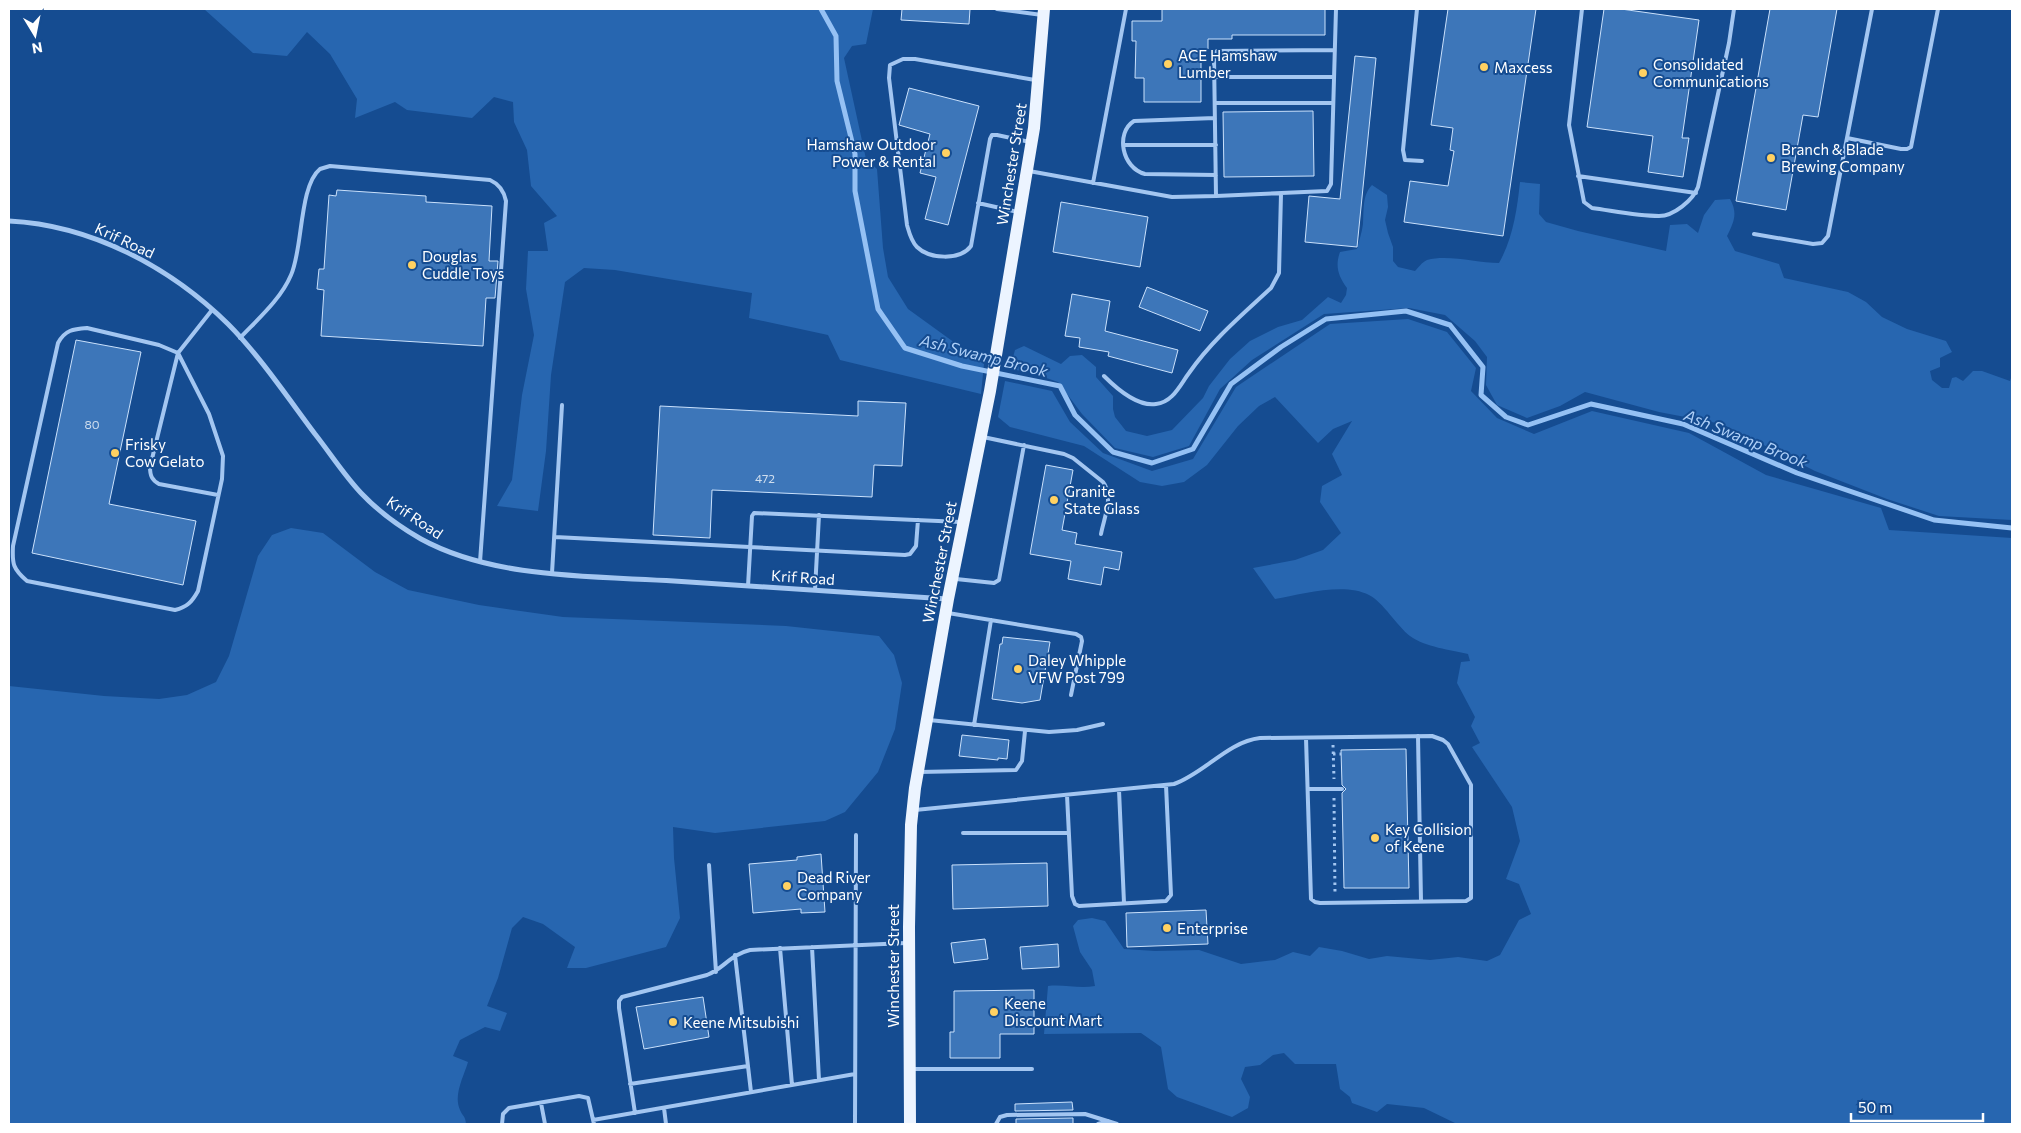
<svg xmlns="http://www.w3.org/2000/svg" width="2021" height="1133" font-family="Commissioner,sans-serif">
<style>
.green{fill:#2766b0}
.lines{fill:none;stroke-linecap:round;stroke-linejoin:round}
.stream{stroke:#95c1f4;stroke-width:5}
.building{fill:#3d76b9;stroke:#cae1fc}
.path{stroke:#a3c6f1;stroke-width:3;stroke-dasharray:2.5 4;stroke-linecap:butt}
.lane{stroke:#a3c6f1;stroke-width:4}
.street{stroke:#a3c6f1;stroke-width:5}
.primary{stroke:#ecf4ff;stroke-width:12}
.poi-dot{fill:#ffd162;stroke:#154c91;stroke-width:2}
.labels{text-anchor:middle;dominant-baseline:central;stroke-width:4;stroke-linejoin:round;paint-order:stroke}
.number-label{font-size:12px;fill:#ceddee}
.poi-label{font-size:15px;fill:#fff;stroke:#154c91;text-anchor:start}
.street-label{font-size:15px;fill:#fff;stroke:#154c91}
.water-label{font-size:16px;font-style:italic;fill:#afd0f8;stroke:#154c91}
</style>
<rect width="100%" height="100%" fill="#154c91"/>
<!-- green -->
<path class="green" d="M204,9H873L866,44L852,46L844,58L866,159L877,169L883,248L888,277L908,309L984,364L981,394L840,360L828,335L749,318L752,293L615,270L584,268L565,282L551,375L546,451L538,511L497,506L512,480L522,395L534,335L526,289L528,251H548L544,223L557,216L531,186L527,150L514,122L513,102L494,97L472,118L407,110L395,102L355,118L357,99L330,54L307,32L287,56L253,53Z
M1520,182L1540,184L1539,214L1546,222L1578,231L1666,251L1670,225L1687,224L1698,233L1704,215L1715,200L1730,199C1738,213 1734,222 1727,236L1735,251L1779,264L1784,278L1848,292L1866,302L1882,317L1907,329L1946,341L1952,352L1940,358V367L1930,371L1932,380L1942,388H1949L1952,378L1956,377L1963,381L1973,371H1982L2010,381L2012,375V520L1939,516L1887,499L1815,471L1722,424L1659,412L1585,392L1560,406L1527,418L1497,405L1486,385L1487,357L1475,341L1445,315L1409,308L1324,314L1252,360L1220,389L1189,446L1153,457L1115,448L1082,414L1058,382L1029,372L1010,369L1015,350L1024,346L1061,364L1070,356L1082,355L1096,367V377L1113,396V409L1115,417L1126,431L1147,436L1172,430L1203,398L1209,386L1230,359L1250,341L1278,327L1302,320L1328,297L1341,303L1346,295L1347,288C1338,276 1335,266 1340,252L1357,249C1359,241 1362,232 1363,224C1364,211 1362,195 1372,185L1387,195L1388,207L1385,220L1388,233L1393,247V261L1398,267L1415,271C1418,268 1422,262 1427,260C1448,254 1477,263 1499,263C1513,238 1517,210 1520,182Z
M1408,319L1447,332L1476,368L1471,391L1497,418L1534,434L1592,411L1689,433L1766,475L1881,508L1889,530L2012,538V1124H1457L1424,1108L1387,1104L1377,1112L1352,1103L1350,1097L1340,1089L1336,1064H1295L1284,1053L1273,1055L1260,1065L1245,1067L1241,1079L1250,1097L1248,1108L1232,1117L1177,1097L1168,1089L1161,1047L1141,1033L1044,1034L1048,986C1063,984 1079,989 1095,986L1092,970L1080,952L1073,926L1078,920L1092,918L1105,921L1124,949L1155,951L1199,950L1241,964L1275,960L1293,952L1310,956L1319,947L1342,951L1369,959L1387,956L1430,960L1458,957L1487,961L1500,955L1519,920L1531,914L1519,884L1506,879L1520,841L1512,807L1472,747L1480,743L1471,726L1475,717L1457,683L1461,662L1470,661L1468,654C1451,650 1425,647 1410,636C1397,626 1383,602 1369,595C1345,582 1301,594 1275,599L1253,568L1295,560L1323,550L1341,533L1320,502L1322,486L1342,475L1332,454L1352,421L1333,429L1318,443L1275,397L1259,406L1238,426L1207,465L1184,482L1162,486L1140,482L1084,446L1010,427L998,417L1005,381L1052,391L1070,422L1103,453L1152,471L1193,459L1236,387L1330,324Z
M291,528L323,533L375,572L408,590L479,605L563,617L786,626L879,636L894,655L902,683L895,729L878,772L845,812L825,821L715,833L673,827L674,858L680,918L666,947L586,968H567L575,947L543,924L523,917L512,928L498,978L487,1006L507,1013L500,1031L485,1027L460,1040L453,1056L468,1062C464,1076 453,1095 460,1110C463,1117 465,1115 466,1124H9V686L104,696L159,699L187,695L216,682L229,656L258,556L272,535Z"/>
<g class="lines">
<!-- stream -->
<path class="stream" d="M821,9L836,36L837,81L855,154V191L878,309L905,348L962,366L1060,386L1075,415L1113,452L1152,463L1193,449L1231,384L1281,347L1326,319L1406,311L1450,325L1483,367L1481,395L1506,417L1528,425L1591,404L1683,424L1797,473L1934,520L2012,528"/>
</g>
<!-- building -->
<path class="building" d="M902,9H970L969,24L901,20Z
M1162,9H1325V35H1232V39H1208V49H1201V102H1144V78H1135L1136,41H1132V21H1162Z
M1448,9H1536L1503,236L1404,222L1410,181L1448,186L1454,151L1450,150L1453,128L1431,125Z
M1604,9H1621L1699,20L1682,138H1689L1683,177L1648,172L1653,136L1587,127Z
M1770,9H1837L1818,117L1803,115L1786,210L1736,201Z
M1355,56L1376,58L1357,247L1305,242L1309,196L1340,199Z
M909,88L979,106L948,225L925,219L936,177L920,173L930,134L899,125Z
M1313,111L1314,176L1224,177L1223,112Z
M337,190L426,196V202L492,206L489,261H498L495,298H486L483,346L321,336L324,290L317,289L319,269H324L329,195L336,196Z
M1061,202L1148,217L1140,267L1053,252Z
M1147,287L1208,311L1200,331L1139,307Z
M1072,294L1110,301L1105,331L1178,350L1172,373L1108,356L1109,352L1079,347L1080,338L1065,336Z
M76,340L141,352L109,504L196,521L183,585L32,553Z
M858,401L906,403L902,466L874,465L872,497L712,490L710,538L653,535L660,406L858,416Z
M1046,465L1073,470L1062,530L1077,533L1075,544L1122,552L1119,570L1104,567L1101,585L1068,579L1071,561L1030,554Z
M1003,637L1050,642L1040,700L1022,703L992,699L1000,644H1002Z
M962,735L1009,740L1007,759L998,758V760L959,756Z
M1406,749L1409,888H1344L1342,793L1346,789L1342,785L1341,750Z
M821,854L825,912L801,913V909L753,913L749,864L797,860V857Z
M1047,863L1048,906L953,909L952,865Z
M1206,910L1208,944L1127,947L1126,913Z
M985,939L988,959L954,963L951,943Z
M1058,944L1059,967L1022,969L1020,947Z
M1034,990V1034H1000V1058H950V1032H954V991Z
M703,997L709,1037L644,1049L636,1007Z
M1072,1102L1073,1110L1015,1111V1104Z
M1073,1118V1124H1016V1119Z"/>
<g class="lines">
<!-- path -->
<path class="path" d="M1333,745L1334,779
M1333,754H1341
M1334,798L1335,894"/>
<!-- lane -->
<path class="lane" d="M997,9L1042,15
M1417,9L1403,150L1405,160L1422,161
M1582,9L1569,125L1584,202L1592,208C1614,211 1637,216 1659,216C1674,216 1693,200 1698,187L1729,43L1734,9
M1215,77H1334
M1215,103H1333
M1215,118L1134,121C1115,133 1122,168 1145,174L1216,175
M1847,138L1901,149H1907L1911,147L1938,9
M1030,142L997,135H992L990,139L971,246C960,261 929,259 917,247C911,241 909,232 907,225L889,78L890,65L903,59H915L1035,80
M1124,145H1216
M1029,171L1172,197L1216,196L1327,191L1331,184L1336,9
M1578,176L1696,193
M1093,183L1126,9
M1216,196L1214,57L1217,51L1335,50
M978,203L1018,212
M1754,234L1813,244L1822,243L1828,236L1872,9
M212,310L178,353L150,467C150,476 152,480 159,484L218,495
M87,328L159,345L178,353L209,414L223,456L222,479L198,591C192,602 187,607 175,610L27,581C13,569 12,564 13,546L58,343C65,330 73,329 87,328Z
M240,338C258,319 281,299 291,275C303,249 299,186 320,169L330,166L490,180C499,184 504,191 506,201L480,562
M1104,376C1116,388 1137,407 1156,404C1173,402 1180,385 1189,373C1212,340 1242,315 1271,288L1279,273L1281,194
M983,437L1064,454L1073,458L1103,482C1114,496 1104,518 1101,534
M555,537L905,555L910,554L916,546L918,520
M552,573L562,405
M956,579L994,583L999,580L1024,445
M748,586L752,516L754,513L961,522
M815,590L819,515
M948,613L1076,634L1081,637L1082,641L1071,695
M929,720L1049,732L1077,730L1103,724
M974,725L991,620
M1418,736L1421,901
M919,772L1016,770L1022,761L1025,731
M1308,789H1342
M1119,790L1124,903
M1067,795L1072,896L1075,904L1079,906L1166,901L1171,895L1166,785
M915,810L1174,784C1205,773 1227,742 1260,738L1432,736L1443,740L1448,744L1471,785V898L1466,901L1320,903L1315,902L1311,899L1306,738
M963,833H1069
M709,865L716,972
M812,947L819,1080
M780,948L792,1085
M735,955L751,1092
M912,1069H1032
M630,1084L748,1066
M541,1103L545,1124
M664,1108L666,1124
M635,1113L619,1008V1001L622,997L707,975C725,968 729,955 750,950L906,943
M593,1120L855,1074
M502,1124L503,1114L509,1108L579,1096L588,1098L594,1124
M855,1124L856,835
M996,1124L1000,1117L1007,1115L1085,1114L1117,1124
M1098,1124L1108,1121"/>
<!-- street -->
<path class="street" d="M9,221C91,225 170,267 228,324C259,355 288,398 315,434C330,453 344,475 361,493C378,511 400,527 421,539C494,579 592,576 674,581C765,587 856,593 947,599"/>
<!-- primary -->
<path class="primary" d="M910,1124L909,927L911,825L915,788L948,599L990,391L1034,128L1044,9"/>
</g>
<!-- markers -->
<g class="poi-dot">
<circle cx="1168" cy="64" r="5"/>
<circle cx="1484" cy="67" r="5"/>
<circle cx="1643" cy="73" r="5"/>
<circle cx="946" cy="153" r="5"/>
<circle cx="1771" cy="158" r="5"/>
<circle cx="412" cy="265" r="5"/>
<circle cx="115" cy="453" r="5"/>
<circle cx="1054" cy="500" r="5"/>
<circle cx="1018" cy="669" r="5"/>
<circle cx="1375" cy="838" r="5"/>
<circle cx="787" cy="886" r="5"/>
<circle cx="1167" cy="928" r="5"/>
<circle cx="994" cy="1012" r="5"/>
<circle cx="673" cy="1022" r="5"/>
</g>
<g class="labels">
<!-- number labels -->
<g class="number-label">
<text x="92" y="424">80</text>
<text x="765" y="478">472</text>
</g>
<!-- poi labels -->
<g class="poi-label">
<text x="1178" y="55">ACE Hamshaw<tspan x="1178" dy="17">Lumber</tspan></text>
<text x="1653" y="64">Consolidated<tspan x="1653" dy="17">Communications</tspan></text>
<text x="1494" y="67">Maxcess</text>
<text x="936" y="144" text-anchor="end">Hamshaw Outdoor<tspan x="936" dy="17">Power &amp; Rental</tspan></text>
<text x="1781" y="149">Branch &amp; Blade<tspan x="1781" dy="17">Brewing Company</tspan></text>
<text x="422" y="256">Douglas<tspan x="422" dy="17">Cuddle Toys</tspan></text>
<text x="125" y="444">Frisky<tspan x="125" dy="17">Cow Gelato</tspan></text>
<text x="1064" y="491">Granite<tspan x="1064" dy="17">State Glass</tspan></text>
<text x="1028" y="660">Daley Whipple<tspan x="1028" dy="17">VFW Post 799</tspan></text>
<text x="1385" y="829">Key Collision<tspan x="1385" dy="17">of Keene</tspan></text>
<text x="797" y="877">Dead River<tspan x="797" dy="17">Company</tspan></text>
<text x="1177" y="928">Enterprise</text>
<text x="1004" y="1003">Keene<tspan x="1004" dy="17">Discount Mart</tspan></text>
<text x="683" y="1022">Keene Mitsubishi</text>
</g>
<!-- street labels -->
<g class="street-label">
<text transform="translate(1011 164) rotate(-81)">Winchester Street</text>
<text transform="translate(125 240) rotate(25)">Krif Road</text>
<text transform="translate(415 517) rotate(34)">Krif Road</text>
<text transform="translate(939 562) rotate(-79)">Winchester Street</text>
<text transform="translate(803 577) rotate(4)">Krif Road</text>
<text transform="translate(893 966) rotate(-90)">Winchester Street</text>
</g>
<!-- water labels -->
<g class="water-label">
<text transform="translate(984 355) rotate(14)">Ash Swamp Brook</text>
<text transform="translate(1746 438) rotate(22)">Ash Swamp Brook</text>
</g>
</g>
<!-- border -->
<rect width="2021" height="1133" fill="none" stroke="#ffffff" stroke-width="20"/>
<!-- north arrow -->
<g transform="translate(35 35) rotate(170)" stroke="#154c91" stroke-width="4" paint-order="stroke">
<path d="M0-4L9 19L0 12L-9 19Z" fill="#ffffff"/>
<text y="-8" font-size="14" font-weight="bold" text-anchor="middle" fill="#ffffff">N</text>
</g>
<!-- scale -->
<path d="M1851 1113v8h132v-8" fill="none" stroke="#ffffff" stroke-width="2.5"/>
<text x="1858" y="1113" font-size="15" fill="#ffffff" stroke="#154c91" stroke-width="4" paint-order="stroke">50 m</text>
</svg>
